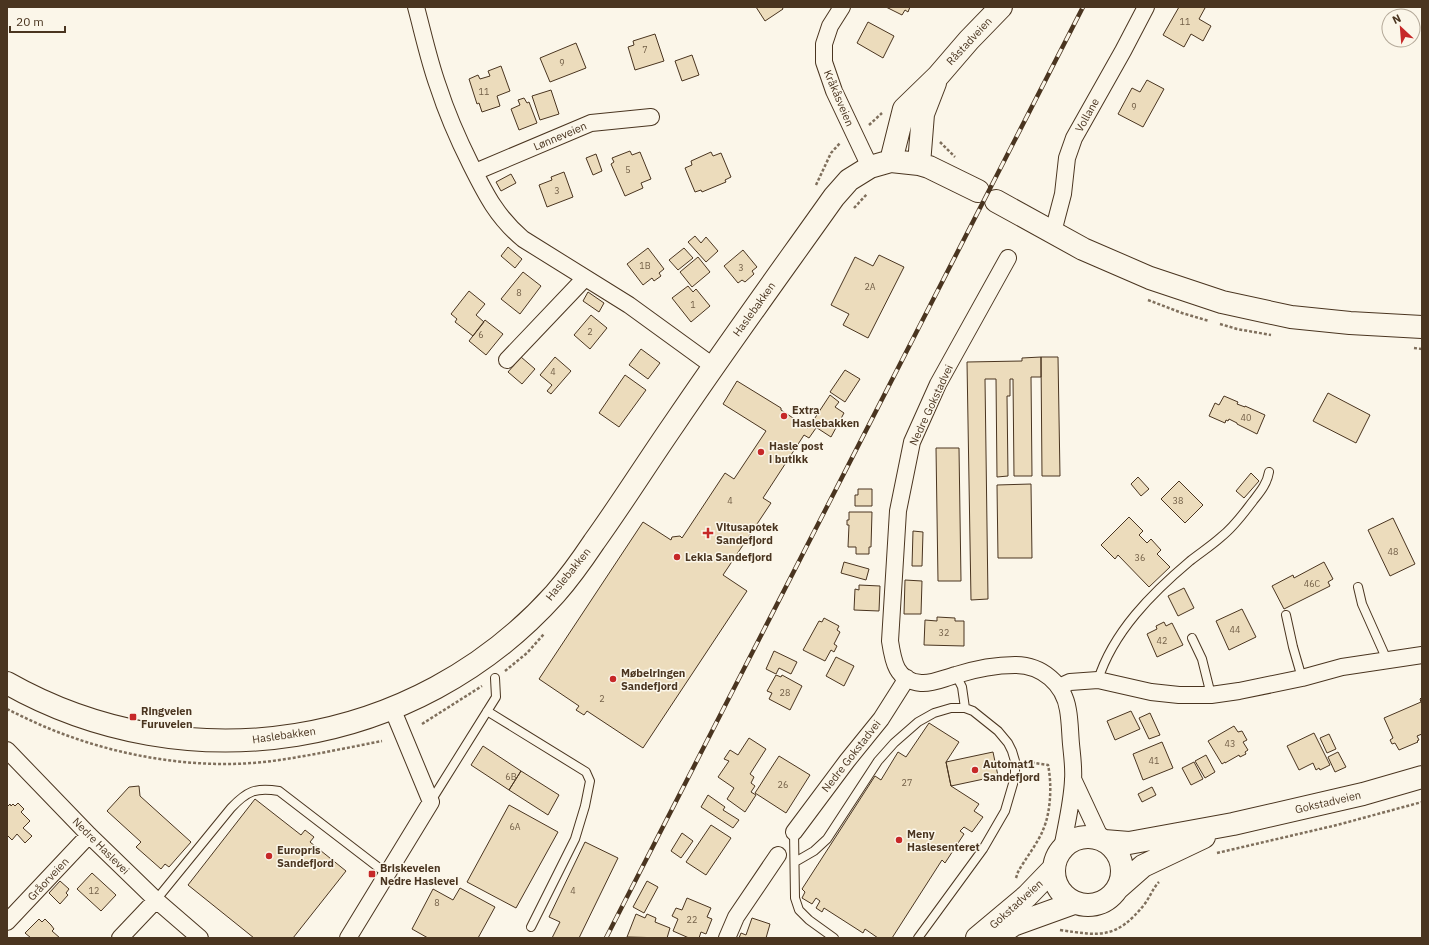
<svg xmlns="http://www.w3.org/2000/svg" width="1429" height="945" font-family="'IBM Plex Sans',sans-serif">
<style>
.building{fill:#ecdcbc;stroke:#4a3520}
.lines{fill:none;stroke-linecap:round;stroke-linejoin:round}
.service-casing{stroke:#4a3520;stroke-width:10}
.minor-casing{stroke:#4a3520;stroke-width:18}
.secondary-casing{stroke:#4a3520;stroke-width:24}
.primary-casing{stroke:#4a3520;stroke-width:24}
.path{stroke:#7f6f5c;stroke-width:2.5;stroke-dasharray:3 2;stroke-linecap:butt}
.service{stroke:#fbf6e9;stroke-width:8}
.minor{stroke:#fbf6e9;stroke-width:16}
.secondary{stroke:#fbf6e9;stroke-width:22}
.primary{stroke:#fbf6e9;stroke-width:22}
.rail-casing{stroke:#4a3520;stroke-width:4.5}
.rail{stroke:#fbf6e9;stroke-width:3;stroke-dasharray:9;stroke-linecap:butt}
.poi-dot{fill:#c62828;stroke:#fbf6e9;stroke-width:1.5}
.labels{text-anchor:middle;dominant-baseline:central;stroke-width:3;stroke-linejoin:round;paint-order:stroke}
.number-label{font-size:9px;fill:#725f47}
.street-label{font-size:11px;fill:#4a3520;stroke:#fbf6e9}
.poi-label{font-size:11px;font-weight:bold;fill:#4a3520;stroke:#fbf6e9;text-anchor:start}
</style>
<rect width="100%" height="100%" fill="#fbf6e9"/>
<!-- building -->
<path class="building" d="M756,7H782L783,9L765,21Z
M886,7H910L908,12L905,10L902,15Z
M1179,7H1203L1205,8L1199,19L1211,26L1203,41L1191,34L1184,47L1163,35Z
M868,22L894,36L883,58L857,43Z
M655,34L664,61L635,70L628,47L634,45L633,41Z
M576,43L586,68L550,82L540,58Z
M692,55L699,75L682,81L675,61Z
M501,66L510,91L497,96L500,106L482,112L479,103L477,104L469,79L478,75L480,79L490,76L488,71Z
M1147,80L1164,89L1143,127L1118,114L1132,88L1140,92Z
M551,90L559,114L540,120L532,96Z
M524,98L527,103L529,102L537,123L519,130L511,109L520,105L518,100Z
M630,151L632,155L640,152L651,179L641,183L643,188L625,196L611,164L614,162L612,158Z
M711,152L713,156L721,153L731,177L725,180L726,182L702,192L701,190L695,192L685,168L692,165L691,161Z
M596,154L602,171L593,175L586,158Z
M564,172L573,197L547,207L539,185L552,180L551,177Z
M511,174L516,183L501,191L496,182Z
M695,236L701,243L706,237L718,251L706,262L688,242Z
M508,247L522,259L515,268L501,256Z
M648,248L664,269L659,273L661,276L654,281L652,278L643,285L627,264Z
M684,248L693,258L678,270L669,260Z
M743,250L757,267L752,271L754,274L745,282L742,280L738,283L724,266Z
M879,255L904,267L868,338L843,325L849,314L831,305L855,257L873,266Z
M698,257L710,272L692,287L680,272Z
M523,272L541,286L520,314L501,299Z
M688,286L693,292L696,289L710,306L691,322L672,298Z
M469,291L485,304L476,315L484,322L473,336L455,322L457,319L451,314Z
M588,292L604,303L599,312L583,301Z
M591,315L607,328L590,349L574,335Z
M485,320L503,334L486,355L469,341Z
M641,349L660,363L648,379L629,365Z
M521,357L535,369L522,384L508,372Z
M555,357L571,371L551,394L547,391L552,385L540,375Z
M1041,357H1058L1060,476H1042Z
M1041,357V377H1031L1032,476H1014L1013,379H1010V396H1007L1008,476L997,477L996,379H985L988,599L971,600L967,362L1022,361V358Z
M845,370L860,379L845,402L830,392Z
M625,375L646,390L619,427L599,413Z
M737,381L781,408V410L808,428L811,424L816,428L809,438L804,435L763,498L771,503L723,575L747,591L643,748L587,711L584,715L576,710L579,706L539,679L643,522L671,540L672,537L680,536L682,538L725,473L734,479L766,431L723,404Z
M1328,393L1370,415L1356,443L1313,421Z
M830,395L839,402L835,407L844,413L831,437L811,424Z
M1224,396L1238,402L1237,404L1245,407V406L1265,415L1257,434L1237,424V423L1229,419L1228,421L1226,420L1225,423L1209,416L1215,403L1219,405Z
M936,448H959L961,581H938Z
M1251,473L1259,481L1244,498L1236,491Z
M1138,477L1149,489L1141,496L1131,484Z
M1179,481L1203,505L1185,523L1161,499Z
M1031,484L1032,558H998L997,485Z
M858,489H872V506H855V495H858Z
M849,512H872L871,547H869V554H856V547H848L849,525H847V520H849Z
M1129,517L1143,531L1139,535L1147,543L1151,539L1161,550L1157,554L1170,567L1149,587L1118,555L1115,559L1101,545Z
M1393,518L1415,564L1390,576L1368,530Z
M913,531L923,532L922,566H912Z
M844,562L869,569L866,580L841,573Z
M1324,562L1333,579L1328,582L1330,586L1284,609L1272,586L1293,575L1294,578Z
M905,580L922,581L921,614H904Z
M859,585L880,586L879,611L854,610L855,589L859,590Z
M1184,588L1194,608L1178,616L1168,596Z
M1242,609L1256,637L1229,650L1216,621Z
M937,617L955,618V621H964V646L924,645L925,620L937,621Z
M824,618L839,626L837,630L840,632L834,644L837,646L834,652L831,650L825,661L803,650L819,621L822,622Z
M1164,622L1166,626L1172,623L1183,645L1157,657L1147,634L1157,629L1156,626Z
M774,651L797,662L791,674L779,668L776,674L766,669Z
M836,657L854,666L844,686L826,676Z
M776,675L781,677L782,675L802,686L790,710L769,699L772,693L767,691Z
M1422,697V734L1417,736L1419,740L1417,741L1418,742L1399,750L1395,743L1392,744L1390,740L1393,738L1384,718L1421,702L1420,699Z
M1131,711L1140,729L1115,740L1107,721Z
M1150,713L1160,735L1149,739L1139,718Z
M929,723L959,742L946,762L951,786L979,804L974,811L983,817L972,832L964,827L960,831L964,834L945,863L942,860L892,938H878L865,929L863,933L824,908L822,912L816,908L820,901L816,898L812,904L802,898L805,892L802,889L875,776L881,780L898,752L906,757Z
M1234,726L1238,732L1242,731L1247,740L1243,742L1248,750L1245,752L1246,754L1240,757L1239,755L1225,763V762L1222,764L1208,741Z
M1314,733L1330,765L1320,770L1319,768L1316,770L1313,763L1299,770L1287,746Z
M1329,734L1336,749L1327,753L1320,738Z
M749,738L766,749L750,774L754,777L751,783L755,786L751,792L756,795L745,812L727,799L734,788L718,777L729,761L724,759L730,750L738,755Z
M1162,742L1173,768L1143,780L1133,754Z
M483,746L521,771L509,790L471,765Z
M993,752L998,776L951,786L946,762Z
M1338,752L1346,767L1335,772L1328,757Z
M1206,755L1215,772L1205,778L1195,761Z
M779,756L810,775L786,813L755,793Z
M1194,762L1203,779L1191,785L1182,768Z
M521,771L559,795L548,815L509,790Z
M139,786L140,796L191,842L169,867L165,864L161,869L136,847L141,842L107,811L129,787Z
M1152,787L1156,795L1142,802L1138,794Z
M708,795L725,807L723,810L739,820L733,828L701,807Z
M255,799L301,835L305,830L314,837L310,842L346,871L293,938H254L188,885Z
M18,803L24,809L21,812L30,821L23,828L32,836L25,843L17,834L12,840L7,835V807L10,804L11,806L13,804L15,806Z
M509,805L558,832L516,908L467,882Z
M711,825L731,838L706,875L686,862Z
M682,833L693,841L681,858L671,851Z
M585,842L618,858L579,938H552L560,922L549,917Z
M92,873L116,895L101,911L77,889Z
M60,881L69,889L66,893L68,895L60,904L49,893Z
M647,881L658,887L644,913L633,907Z
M460,888L495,907L478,938H428L412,929L433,889L453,900Z
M687,898L711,908L707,917L712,919L706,934L701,932L699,938H689L673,931L678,919L672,916L676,908L682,910Z
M636,914L645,918L647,914L656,918L655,922L670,928L667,938L627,937Z
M752,918L770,924L766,938H739L741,933L746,935Z
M39,919L42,922L45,919L51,925L54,929L52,931L60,938H31L25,933Z"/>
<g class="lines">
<!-- service casing -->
<g class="service-casing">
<path id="service" d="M1358,587L1362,604L1387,660
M1286,615L1293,647L1302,678
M1192,638L1202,659L1211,695
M956,675L962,687L965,708
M1098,680C1113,632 1152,593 1190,561C1200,553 1211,546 1221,537C1234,527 1243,514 1253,501C1260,492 1267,484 1269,472
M487,711L586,772L590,781L585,806L575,839L531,927
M431,801L496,697L495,678
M794,832L795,898L799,910L809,920L834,938
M795,862L814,851L827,839L878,761L894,743L918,722L934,713L951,708H965L973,711L998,731L1008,743L1012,751L1015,761V777L1005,811L983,849L918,938
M156,900L231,808C247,791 256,787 279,791L387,874"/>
</g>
<!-- minor casing -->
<g class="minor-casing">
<path id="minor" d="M416,7C423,33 429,61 438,86C447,114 458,139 471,165C486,195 497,217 523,239L629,305L713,366
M842,7L830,26L824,44V62L834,91L870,167
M475,172L591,123L651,117
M1053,232L1063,194L1067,158L1074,138L1123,51L1146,7
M1008,258L938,384L912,442L898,511L890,641C893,661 896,681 921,683C933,684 944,678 956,675C975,669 995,665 1015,665C1042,665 1064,684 1068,710C1070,721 1070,733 1071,744C1072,755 1074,768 1073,780C1072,803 1066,826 1062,849
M507,360L585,278
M1059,687L1070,682L1098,680L1151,692L1179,695H1211L1239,691L1302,678L1342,667L1422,655
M7,750L89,835L156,900L200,938
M1073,779L1101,839
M794,832L847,761L881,719L907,678
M7,922L89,835
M120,938L156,900
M348,938L431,802L392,708
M727,938L736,917L778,855"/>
</g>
<!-- secondary casing -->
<g class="secondary-casing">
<path id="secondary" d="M891,161L904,109L938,76L969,40L1001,7
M919,164L923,114L935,83
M996,201L1083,249L1150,278L1222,302L1291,317L1350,323L1422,327
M7,683C187,785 416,749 555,594C569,578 582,560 594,542C622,503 647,463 674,424C726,347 780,273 834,197L849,180L870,167L891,161L919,164L929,167L978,191"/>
</g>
<!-- primary casing -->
<g class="primary-casing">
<path id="primary" d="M1054 871a34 34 0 1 1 68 0a34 34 0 1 1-68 0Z
M1104,841L1129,843L1233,824L1363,794L1422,777
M1118,888L1143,866L1204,837
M977,938L1027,896L1054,868
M995,938L1013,925L1074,903"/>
</g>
<!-- path -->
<path class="path" d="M869,125L882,113
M940,142L955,157
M816,185L831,153L840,143
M854,208L867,194
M1148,300L1182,313L1209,321
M1220,324L1237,329L1271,335
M1414,348L1422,349
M505,671L527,653L544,634
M7,709C25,718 44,727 63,734C127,758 203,770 272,761C309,756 346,748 382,741
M422,724L482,686
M1217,853L1337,825L1422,802
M1016,878L1018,872C1025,859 1038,843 1043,830C1051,812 1052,784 1048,765L1028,762
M1060,930C1101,936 1116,939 1144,905C1150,897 1153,888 1159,882"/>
<!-- service -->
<use href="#service" class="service"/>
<!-- minor -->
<use href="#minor" class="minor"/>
<!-- secondary -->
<use href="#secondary" class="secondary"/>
<!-- primary -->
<use href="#primary" class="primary"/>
<!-- rail casing -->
<g class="rail-casing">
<path id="rail" d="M606,938L1083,7"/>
</g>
<!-- rail -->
<use href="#rail" class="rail"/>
</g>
<!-- markers -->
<g class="poi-dot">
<circle cx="784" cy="416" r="4"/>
<circle cx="761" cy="452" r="4"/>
<path d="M706 527h4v4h4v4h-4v4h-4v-4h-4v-4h4z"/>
<circle cx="677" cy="557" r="4"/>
<circle cx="613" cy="679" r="4"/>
<rect x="129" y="713" width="8" height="8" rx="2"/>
<circle cx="975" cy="770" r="4"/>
<circle cx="899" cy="840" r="4"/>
<circle cx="269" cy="856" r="4"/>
<rect x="368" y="870" width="8" height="8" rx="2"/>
</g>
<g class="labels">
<!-- number labels -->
<g class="number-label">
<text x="1185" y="21">11</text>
<text x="645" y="49">7</text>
<text x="562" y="62">9</text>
<text x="484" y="91">11</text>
<text x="1134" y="106">9</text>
<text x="628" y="169">5</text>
<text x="557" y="190">3</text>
<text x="645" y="265">1B</text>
<text x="741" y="267">3</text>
<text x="870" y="286">2A</text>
<text x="519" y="292">8</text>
<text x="693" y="304">1</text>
<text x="590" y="331">2</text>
<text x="481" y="334">6</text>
<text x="553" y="371">4</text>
<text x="1246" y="417">40</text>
<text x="730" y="500">4</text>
<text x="1178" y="500">38</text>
<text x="1393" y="551">48</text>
<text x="1140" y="557">36</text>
<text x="1312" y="583">46C</text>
<text x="1235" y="629">44</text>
<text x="944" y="632">32</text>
<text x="1162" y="640">42</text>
<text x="785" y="692">28</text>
<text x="602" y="698">2</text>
<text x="1230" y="743">43</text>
<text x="1154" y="760">41</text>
<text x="511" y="776">6B</text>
<text x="907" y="782">27</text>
<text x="783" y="784">26</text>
<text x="515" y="826">6A</text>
<text x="94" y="890">12</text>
<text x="573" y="890">4</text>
<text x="437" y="902">8</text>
<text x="692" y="919">22</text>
</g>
<!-- street labels -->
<g class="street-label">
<text transform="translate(969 41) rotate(-47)">Råstadveien</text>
<text transform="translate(839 98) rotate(67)">Kråkåsveien</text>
<text transform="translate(1087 115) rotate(-61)">Vollane</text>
<text transform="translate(560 136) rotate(-23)">Lønneveien</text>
<text transform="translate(754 309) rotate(-54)">Haslebakken</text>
<text transform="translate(931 405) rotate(-65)">Nedre Gokstadvei</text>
<text transform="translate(568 574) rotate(-51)">Haslebakken</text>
<text transform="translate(284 735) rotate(-8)">Haslebakken</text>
<text transform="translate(851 756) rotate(-52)">Nedre Gokstadvei</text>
<text transform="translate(1328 802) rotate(-13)">Gokstadveien</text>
<text transform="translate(101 846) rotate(45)">Nedre Haslevei</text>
<text transform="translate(48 879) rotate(-47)">Gråorveien</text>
<text transform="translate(1016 904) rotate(-42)">Gokstadveien</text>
</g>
<!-- poi labels -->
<g class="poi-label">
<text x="792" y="410">Extra<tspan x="792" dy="13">Haslebakken</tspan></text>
<text x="769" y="446">Hasle post<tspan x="769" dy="13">i butikk</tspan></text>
<text x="716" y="527">Vitusapotek<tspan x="716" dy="13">Sandefjord</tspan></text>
<text x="685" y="557">Lekia Sandefjord</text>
<text x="621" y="673">Møbelringen<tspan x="621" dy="13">Sandefjord</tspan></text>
<text x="141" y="711">Ringveien<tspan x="141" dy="13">Furuveien</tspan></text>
<text x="983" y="764">Automat1<tspan x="983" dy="13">Sandefjord</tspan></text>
<text x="907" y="834">Meny<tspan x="907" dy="13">Haslesenteret</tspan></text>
<text x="277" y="850">Europris<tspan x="277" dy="13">Sandefjord</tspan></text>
<text x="380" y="868">Briskeveien<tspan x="380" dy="13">Nedre Haslevei</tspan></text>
</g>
</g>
<!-- border -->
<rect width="1429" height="945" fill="none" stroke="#4a3520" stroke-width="16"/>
<!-- north arrow -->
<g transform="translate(1401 28) rotate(334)"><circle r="19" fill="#fbf6e9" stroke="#b4a999"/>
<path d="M0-3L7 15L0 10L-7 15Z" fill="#c62828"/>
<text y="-6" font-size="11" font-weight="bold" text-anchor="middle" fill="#4a3520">N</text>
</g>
<!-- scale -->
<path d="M10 26v6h55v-6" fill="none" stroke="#4a3520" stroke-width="2"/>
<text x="16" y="26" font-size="12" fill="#4a3520" stroke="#fbf6e9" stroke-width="3" paint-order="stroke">20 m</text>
</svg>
